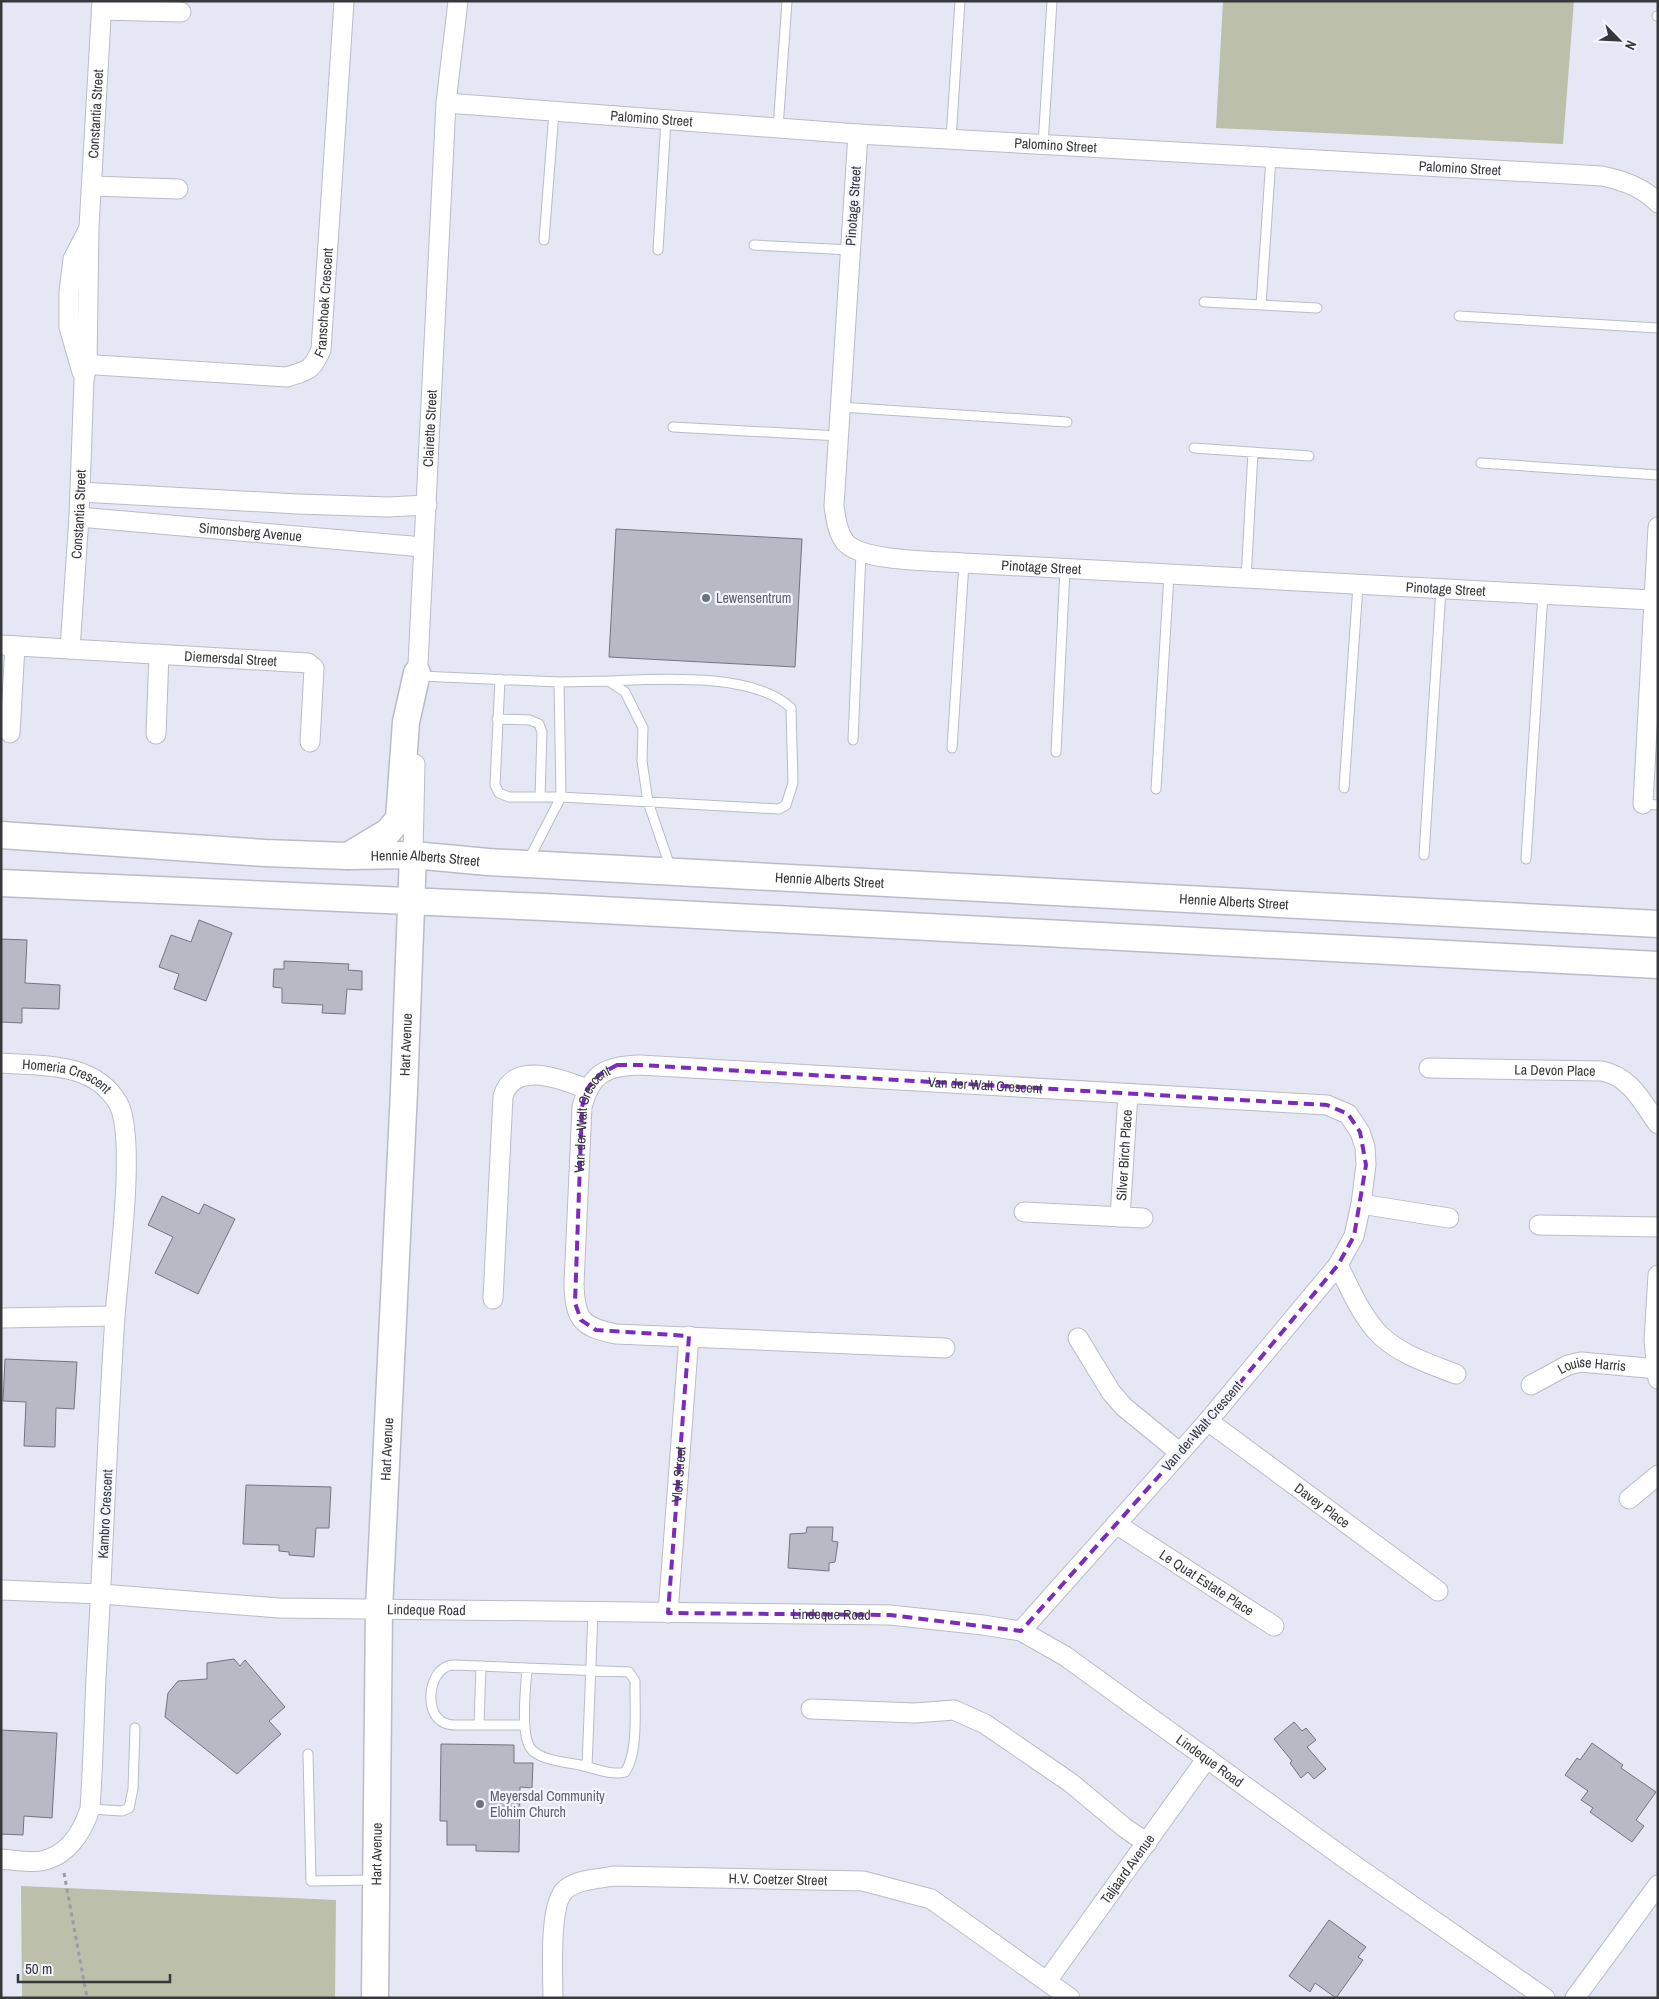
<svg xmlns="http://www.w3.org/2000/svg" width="1659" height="1999" font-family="'Archivo Narrow',sans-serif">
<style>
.green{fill:#bcbfa9}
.building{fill:#b7bac5;stroke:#72747f}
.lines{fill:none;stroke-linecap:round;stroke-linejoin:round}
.lane-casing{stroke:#b9bcc7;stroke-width:11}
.street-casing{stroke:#b9bcc7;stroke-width:21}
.secondary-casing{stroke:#b9bcc7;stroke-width:29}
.path{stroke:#9a9ca5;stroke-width:3;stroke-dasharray:4 4;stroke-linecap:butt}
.lane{stroke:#fff;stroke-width:9}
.street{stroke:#fff;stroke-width:19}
.secondary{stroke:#fff;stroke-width:26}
.marked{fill:none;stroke:#7b2cbf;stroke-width:4;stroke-dasharray:10 6;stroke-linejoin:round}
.worship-dot{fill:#6b7280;stroke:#f3f5ff;stroke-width:2}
.labels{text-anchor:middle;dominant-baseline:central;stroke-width:4.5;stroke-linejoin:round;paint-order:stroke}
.street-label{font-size:14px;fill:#37383c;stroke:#f3f5ff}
.worship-label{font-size:14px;fill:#5b616d;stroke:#f3f5ff;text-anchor:start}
</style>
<rect width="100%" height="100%" fill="#e5e8f4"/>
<!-- green -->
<path class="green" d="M1223,1H1574L1563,144L1216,128Z
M21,1886L336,1900L335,1998H22Z"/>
<!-- building -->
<path class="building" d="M616,529L802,539L795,667L609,657Z
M199,920L232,933L206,1001L174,989L179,974L159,967L171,935L191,942Z
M1,939L27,940L25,983L60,985L59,1009L22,1008V1023L1,1022Z
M284,961L349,964L348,970L362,971V990L347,989L345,1014L322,1013L323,1005L282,1003V988L273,987L274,969H284Z
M162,1196L199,1214L204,1204L235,1219L198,1294L155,1273L173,1237L148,1225Z
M5,1359L77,1362L74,1409L56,1408L55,1447L24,1446L26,1402L3,1401Z
M246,1485L331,1487L329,1528H316L314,1557L289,1555V1552L279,1551V1545L243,1544Z
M807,1527H833L832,1541L838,1542L835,1562L829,1563V1571L788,1568L790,1534L806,1533Z
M234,1659L240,1666L245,1660L285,1707L269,1721L281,1734L237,1774L165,1717L168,1693L178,1681L207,1679V1663Z
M1294,1722L1302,1731L1306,1728L1316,1740L1307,1747L1326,1769L1314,1779L1308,1772L1301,1778L1290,1763L1292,1761L1274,1739Z
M1,1730L57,1733L52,1818L24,1816L23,1835L1,1834Z
M1592,1743L1623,1765L1621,1768L1656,1792L1636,1820L1644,1826L1632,1842L1590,1812L1593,1808L1581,1800L1588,1791L1565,1775L1577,1758L1580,1760Z
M441,1744L514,1745V1763H533L532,1788L520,1787L519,1852L476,1851V1845H447V1821H440Z
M1329,1920L1366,1947L1358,1957L1363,1960L1336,1998L1315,1983L1310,1992L1289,1976Z"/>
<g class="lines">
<!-- lane casing -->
<g class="lane-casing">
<path id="lane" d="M1657,16H1658
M778,128L787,1
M951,139L960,1
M1043,145L1052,1
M544,240L554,112
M754,245L851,250
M658,250L666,120
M1204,302L1317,308
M1261,305L1271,158
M1459,316L1658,328
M840,407L1067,422
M673,427L839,436
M1194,448L1309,456
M1481,463L1658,475
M1246,579L1253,452
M420,676L559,682L609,681L625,692L643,728L642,761L648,802L671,869
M500,679L495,785L499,793L509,797H561L779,809L786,805L793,783L791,708C754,672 658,679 609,681
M497,719L530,720L539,724L542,732L540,797
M853,740L861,553
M952,748L964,563
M1056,752L1065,569
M1344,788L1358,585
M1156,789L1169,574
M1643,804L1658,805
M1424,855L1441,589
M1526,859L1543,594
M528,861L561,797L559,682
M479,1725L481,1666
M525,1725H456C450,1725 445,1724 441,1721C423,1709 430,1665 454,1665L629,1672L635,1681V1689C635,1711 638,1754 625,1772C612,1776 594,1768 580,1765C565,1762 545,1761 533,1751C519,1739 526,1687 527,1668
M308,1754L311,1881L373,1880
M587,1767L593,1612
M90,1809L122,1811L129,1808L133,1789L135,1728"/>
</g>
<!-- street casing -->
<g class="street-casing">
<g id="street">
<path d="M101,10L181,12"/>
<path id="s1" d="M446,103L858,134L1602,176C1622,180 1643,187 1658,203"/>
<path id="s2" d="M858,134L834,506C836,519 837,531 845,542C861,562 938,561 964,563L1652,600"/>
<path d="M92,186L178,189"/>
<path id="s3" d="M80,364L287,377C308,370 311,372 321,350L344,1"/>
<path d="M82,372L69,327V292L73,259L88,230"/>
<path d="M80,492L298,504L388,507L427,505"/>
<path id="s4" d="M79,517L423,547"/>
<path id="s5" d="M1,645L308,663L314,668L310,742"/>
<path id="s6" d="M70,649L79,517L84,380L87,364L89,227L102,1"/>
<path id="s7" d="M417,684L446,103L458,1"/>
<path d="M10,733L15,646"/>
<path d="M156,734L159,654"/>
<path d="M1643,804L1658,527"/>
<path d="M413,855L415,764"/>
<path id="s8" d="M1,1063C44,1066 94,1062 118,1103C137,1136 118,1273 115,1316C107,1437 103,1558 96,1678C94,1722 93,1765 90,1809C82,1833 67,1856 41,1861C29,1863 14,1860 1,1859"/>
<path id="s9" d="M1429,1068L1602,1071C1631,1077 1642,1102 1658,1124"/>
<path d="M1361,1204L1449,1218"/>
<path d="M1024,1212L1143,1218"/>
<path id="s10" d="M1120,1217L1128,1094"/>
<path d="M1539,1225L1658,1227"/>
<path d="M1338,1265C1350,1288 1361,1316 1380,1335C1401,1355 1430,1364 1456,1374"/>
<path d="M1658,1275L1654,1341L1658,1379"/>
<path d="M493,1299L503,1096C515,1060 561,1079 587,1089"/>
<path d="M1,1318L115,1316"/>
<path d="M1078,1338L1111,1392L1124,1407L1179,1452"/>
<path id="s11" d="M945,1348L616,1334C581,1327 575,1319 574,1284L582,1107C591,1073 606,1066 640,1065L1327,1105L1348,1114L1360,1132L1365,1147L1366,1165L1361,1204L1354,1236L1338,1265L1208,1421L1021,1631"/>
<path id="s12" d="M1531,1385L1568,1365L1581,1362L1658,1369"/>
<path id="s13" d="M1208,1421L1438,1591"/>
<path d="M1629,1499L1658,1475"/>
<path id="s14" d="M1116,1524L1274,1626"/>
<path id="s15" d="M1,1590L101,1594L279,1608L890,1615L983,1625L1021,1631L1065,1656L1354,1865L1545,1998"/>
<path id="s16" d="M668,1613L689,1336"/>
<path d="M811,1709L915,1713L954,1710L985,1724L1071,1783L1125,1828L1147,1843"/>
<path id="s17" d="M1047,1981L1207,1758"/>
<path id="s18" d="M553,1998C553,1975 548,1903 566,1889C579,1879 598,1879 614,1876L863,1881L931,1899L1070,1998"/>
<path d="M1575,1998L1658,1885"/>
</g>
</g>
<!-- secondary casing -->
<g class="secondary-casing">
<g id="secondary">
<path id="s19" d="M1,835L265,853L347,856L413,855L488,862L1658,924"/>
<path d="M348,856L388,832L399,819L406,722L417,673"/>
<path d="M1,883L544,907L1658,965"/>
<path id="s20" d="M375,1998L379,1609L404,1091L413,855"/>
</g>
</g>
<!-- path -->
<path class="path" d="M64,1873L87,1998"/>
<!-- lane -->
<use href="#lane" class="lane"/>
<!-- street -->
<use href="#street" class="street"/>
<!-- secondary -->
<use href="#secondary" class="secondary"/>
</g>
<!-- marked area -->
<path class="marked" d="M617,1065H640L1327,1105L1348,1114L1360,1132L1366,1165L1354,1236L1338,1265L1208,1421L1021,1631L890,1615L668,1613L689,1336L596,1330L581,1320L575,1303L582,1107L587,1089L599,1075Z"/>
<!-- markers -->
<g class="worship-dot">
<circle cx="706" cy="598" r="5"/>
<circle cx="480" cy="1804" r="5"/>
</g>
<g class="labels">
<!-- street labels -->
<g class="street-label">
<text stroke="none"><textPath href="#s6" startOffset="536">Constantia Street</textPath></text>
<text stroke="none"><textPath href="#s1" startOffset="206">Palomino Street</textPath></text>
<text stroke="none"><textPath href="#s1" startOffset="611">Palomino Street</textPath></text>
<text stroke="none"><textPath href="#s1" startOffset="1016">Palomino Street</textPath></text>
<text transform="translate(853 206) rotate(-86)">Pinotage Street</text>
<text stroke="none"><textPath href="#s3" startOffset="301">Franschoek Crescent</textPath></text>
<text stroke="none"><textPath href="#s7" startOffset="256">Clairette Street</textPath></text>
<text stroke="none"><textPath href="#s6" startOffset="135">Constantia Street</textPath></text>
<text stroke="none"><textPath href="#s4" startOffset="172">Simonsberg Avenue</textPath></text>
<text stroke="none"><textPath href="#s2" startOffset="611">Pinotage Street</textPath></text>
<text stroke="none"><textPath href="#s2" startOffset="1016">Pinotage Street</textPath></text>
<text stroke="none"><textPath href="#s5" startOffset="230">Diemersdal Street</textPath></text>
<text stroke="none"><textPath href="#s19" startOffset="425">Hennie Alberts Street</textPath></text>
<text stroke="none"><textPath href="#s19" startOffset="830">Hennie Alberts Street</textPath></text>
<text stroke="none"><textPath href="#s19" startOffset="1235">Hennie Alberts Street</textPath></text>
<text stroke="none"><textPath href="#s20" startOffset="954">Hart Avenue</textPath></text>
<text stroke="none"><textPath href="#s9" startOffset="126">La Devon Place</textPath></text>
<text stroke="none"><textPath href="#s8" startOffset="68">Homeria Crescent</textPath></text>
<text stroke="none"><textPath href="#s11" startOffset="1006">Van der Walt Crescent</textPath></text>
<text stroke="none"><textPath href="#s11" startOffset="572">Van der Walt Crescent</textPath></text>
<text stroke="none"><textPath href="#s10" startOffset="62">Silver Birch Place</textPath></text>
<text stroke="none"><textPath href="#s12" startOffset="66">Louise Harris</textPath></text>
<text transform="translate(1202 1426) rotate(-49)">Van der Walt Crescent</text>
<text stroke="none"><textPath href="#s20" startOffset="549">Hart Avenue</textPath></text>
<text stroke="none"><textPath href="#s16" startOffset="139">Vlok Street</textPath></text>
<text stroke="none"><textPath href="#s13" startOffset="142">Davey Place</textPath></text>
<text transform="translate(105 1514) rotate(-87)">Kambro Crescent</text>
<text stroke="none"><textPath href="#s14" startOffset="108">Le Quat Estate Place</textPath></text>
<text stroke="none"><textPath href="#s15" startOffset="426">Lindeque Road</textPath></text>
<text stroke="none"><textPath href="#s15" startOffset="831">Lindeque Road</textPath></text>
<text stroke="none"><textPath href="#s15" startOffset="1251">Lindeque Road</textPath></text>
<text stroke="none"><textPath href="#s20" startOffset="144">Hart Avenue</textPath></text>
<text stroke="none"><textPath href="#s17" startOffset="138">Taljaard Avenue</textPath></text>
<text stroke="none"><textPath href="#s18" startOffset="326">H.V. Coetzer Street</textPath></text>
</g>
<!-- worship labels -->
<g class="worship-label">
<text x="716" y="598">Lewensentrum</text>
<text x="490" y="1796">Meyersdal Community<tspan x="490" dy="16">Elohim Church</tspan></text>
</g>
</g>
<!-- border -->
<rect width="1659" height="1999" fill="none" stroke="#37383c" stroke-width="5"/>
<!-- north arrow -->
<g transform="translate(1619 40) rotate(114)" stroke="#f3f5ff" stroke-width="4" paint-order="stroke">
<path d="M0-4L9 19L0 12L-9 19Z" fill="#37383c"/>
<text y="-8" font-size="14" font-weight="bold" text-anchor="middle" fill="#37383c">N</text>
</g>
<!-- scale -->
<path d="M18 1974v8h152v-8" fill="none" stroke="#37383c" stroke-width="2.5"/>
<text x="25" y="1974" font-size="15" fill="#37383c" stroke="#f3f5ff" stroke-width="4" paint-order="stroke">50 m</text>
</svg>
